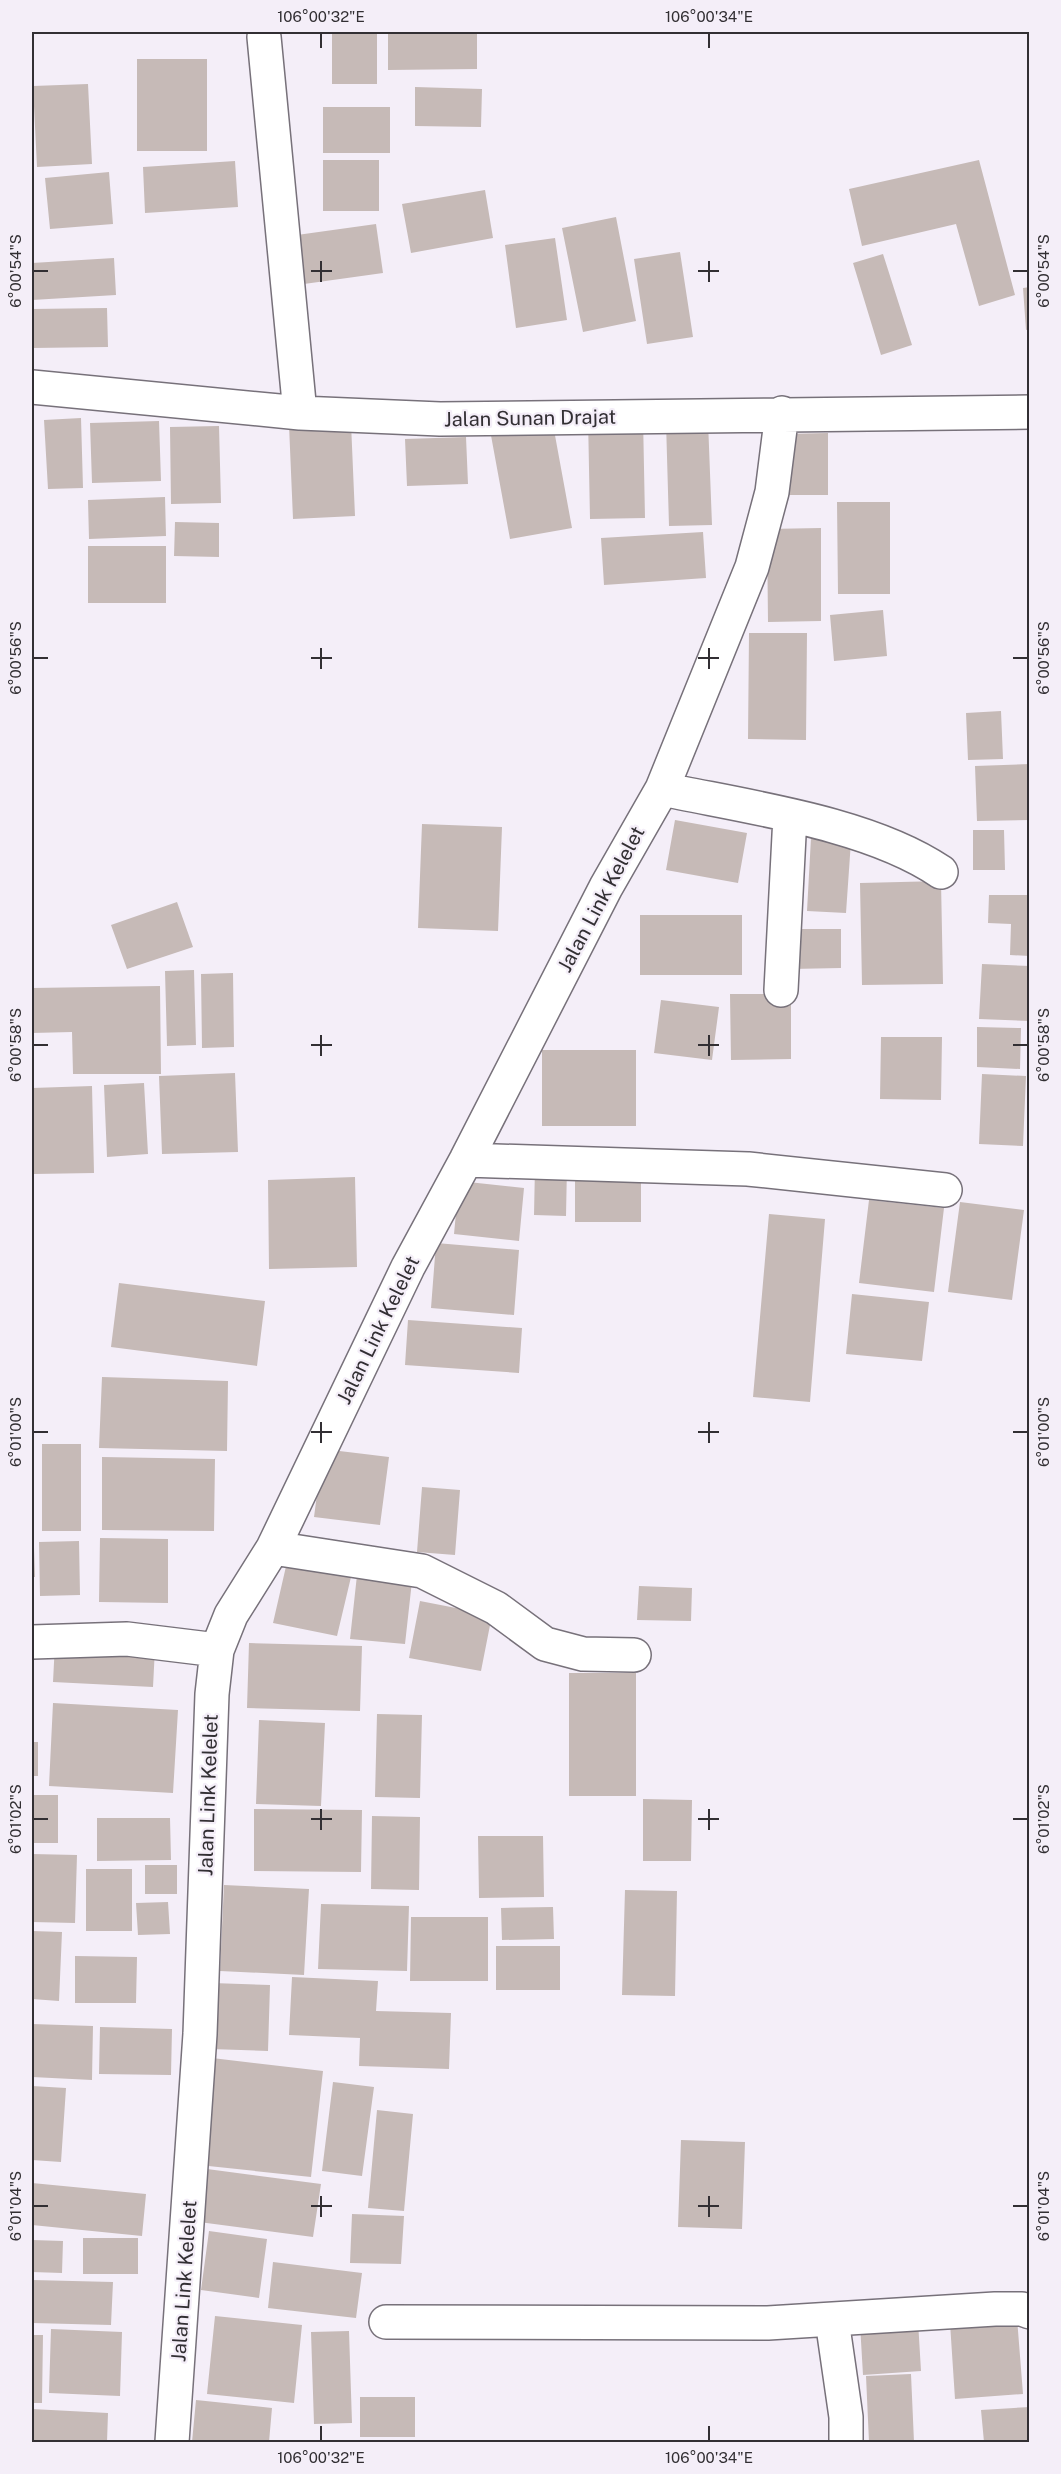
<svg xmlns="http://www.w3.org/2000/svg" width="1061" height="2474" font-family="'Public Sans',sans-serif">
<style>
.building{fill:#c6bab7}
.lines{fill:none;stroke-linecap:round;stroke-linejoin:round}
.minor-casing{stroke:#77717a;stroke-width:36}
.minor{stroke:#fff;stroke-width:33}
.ticks{fill:none;stroke:#322f33;stroke-width:2}
.labels{text-anchor:middle;dominant-baseline:central;stroke-width:4.5;stroke-linejoin:round;paint-order:stroke}
.street-label{font-size:20px;fill:#322f33;stroke:#f4eef8}
.neatline{fill:none;stroke:#322f33;stroke-width:2}
.ticks-label{font-size:15px;text-anchor:middle;fill:#322f33}
</style>
<rect width="100%" height="100%" fill="#f4eef8"/>
<!-- building -->
<path class="building" d="M140,32H156V33L140,34Z
M332,32H377V84H332Z
M388,32H477V69L388,70Z
M137,59H207V151H137Z
M88,84L92,164L37,167L33,86Z
M415,87L482,89L481,127L415,126Z
M323,107H390V153H323Z
M323,160H379V211H323Z
M979,160L1015,295L979,306L956,224L862,246L849,189Z
M235,161L238,207L145,213L143,167Z
M109,172L113,224L50,229L45,178Z
M485,190L493,238L411,253L402,204Z
M616,217L636,321L583,332L562,228Z
M376,224L383,273L304,284L297,235Z
M555,238L567,320L516,328L505,245Z
M680,252L693,337L647,344L634,259Z
M883,254L912,345L881,355L853,263Z
M114,258L116,295L32,300V263Z
M1030,287V329L1026,330L1023,288Z
M107,308L108,347L32,348V309Z
M588,417H643L645,518L590,519Z
M81,418L83,488L48,489L44,420Z
M552,419L572,528L510,539L490,430Z
M159,421L161,481L92,483L90,423Z
M708,421L712,525L669,526L666,422Z
M351,423L355,516L293,519L289,425Z
M219,426L221,503L171,504L170,427Z
M828,433V495H785L784,434Z
M466,437L468,484L407,486L405,439Z
M165,497L166,536L89,539L88,500Z
M837,502H890V594H838Z
M175,522L219,523V557L174,556Z
M821,528V621L768,622L767,529Z
M703,532L706,578L604,585L601,538Z
M88,546H166V603H88Z
M883,610L887,656L834,661L830,615Z
M749,633H807L806,740L748,739Z
M1001,711L1003,759L968,760L966,713Z
M1030,764V820L977,821L975,766Z
M675,820L747,833L738,883L666,870Z
M422,824L502,827L498,931L418,928Z
M973,830H1004L1005,870H973Z
M811,838L851,841L846,913L807,911Z
M941,881L943,984L862,985L860,883Z
M989,895H1030V956L1010,955L1011,924L988,923Z
M177,902L193,947L127,969L111,925Z
M640,915H742V975H640Z
M791,929H841V968L791,969Z
M982,964L1030,966V1021L979,1019Z
M194,970L196,1045L167,1046L165,971Z
M233,973L234,1047L202,1048L201,974Z
M160,986L161,1074H73L72,1032L32,1033V988Z
M730,994H791V1059L731,1060Z
M661,1000L719,1007L712,1060L654,1053Z
M977,1027L1021,1028L1020,1069L977,1067Z
M881,1037H942L941,1100L880,1099Z
M542,1050H636V1126H542Z
M235,1073L238,1152L162,1154L159,1076Z
M982,1074L1026,1076L1023,1146L979,1144Z
M144,1083L148,1154L107,1157L104,1085Z
M92,1086L94,1173L34,1174L32,1088Z
M535,1166H567L566,1216L534,1215Z
M575,1168H641V1222H575Z
M355,1177L357,1267L269,1269L268,1180Z
M459,1181L524,1188L519,1241L454,1234Z
M869,1200L944,1208L934,1292L859,1283Z
M960,1202L1024,1210L1012,1300L948,1292Z
M769,1214L825,1219L810,1402L753,1397Z
M436,1243L519,1250L514,1315L431,1308Z
M119,1283L265,1301L257,1366L111,1347Z
M852,1294L929,1302L922,1361L846,1354Z
M408,1320L522,1328L519,1373L405,1365Z
M102,1377L228,1381L227,1451L99,1448Z
M42,1444H81V1531H42Z
M323,1449L389,1457L380,1525L314,1517Z
M102,1457L215,1459L214,1531L102,1530Z
M422,1487L460,1490L455,1555L417,1552Z
M32,1518H33L35,1577H32Z
M100,1538L168,1539V1603L99,1602Z
M79,1541L80,1595L40,1596L39,1542Z
M287,1562L351,1577L337,1636L273,1623Z
M358,1566L413,1572L405,1644L350,1639Z
M639,1586L692,1588L691,1621L637,1620Z
M420,1601L492,1615L481,1671L409,1658Z
M55,1643L155,1648L153,1687L53,1682Z
M249,1643L362,1646L360,1711L247,1708Z
M569,1673H636V1796H569Z
M53,1703L178,1710L173,1793L49,1786Z
M377,1714L422,1715L420,1798L375,1797Z
M259,1720L325,1723L321,1806L256,1804Z
M32,1742H38V1776H32Z
M32,1795H58V1843H32Z
M643,1799L692,1800L691,1861H643Z
M254,1809L362,1810L361,1872L254,1871Z
M372,1816L420,1817L419,1890L371,1889Z
M97,1818H170L171,1860L97,1861Z
M478,1836H543L544,1897L479,1898Z
M32,1854L77,1855L75,1923L32,1922Z
M145,1865H177V1894H145Z
M86,1869H132V1931H86Z
M224,1885L309,1889L304,1975L220,1971Z
M625,1890L677,1891L675,1996L622,1995Z
M168,1902L170,1934L138,1935L136,1903Z
M321,1904L409,1906L407,1971L318,1969Z
M553,1907L554,1939L502,1940L501,1908Z
M411,1917H488V1981H410Z
M32,1931L62,1932L59,2001L32,1999Z
M496,1946H560V1990H496Z
M75,1956L137,1957L136,2003H75Z
M292,1977L378,1981L376,2011L451,2013L449,2069L359,2066L360,2038L289,2035Z
M212,1983L270,1985L268,2051L210,2049Z
M32,2024L93,2026L92,2080L32,2077Z
M100,2027L172,2029L171,2075L99,2074Z
M212,2058L323,2071L311,2177L199,2165Z
M333,2082L374,2087L362,2176L322,2171Z
M32,2086L66,2088L61,2162L32,2160Z
M377,2110L413,2114L404,2211L368,2208Z
M681,2140L745,2142L742,2229L678,2227Z
M207,2169L321,2184L313,2237L199,2222Z
M32,2183L146,2194L142,2236L32,2225Z
M352,2214L404,2216L401,2264L350,2263Z
M209,2231L267,2239L259,2298L201,2290Z
M83,2238H138V2274H83Z
M32,2240L63,2241L62,2273L32,2272Z
M273,2262L362,2273L356,2318L268,2308Z
M32,2280L113,2282L111,2325L32,2323Z
M215,2316L302,2325L294,2403L207,2394Z
M1017,2318L1023,2394L955,2399L950,2323Z
M918,2321L921,2371L863,2375L860,2324Z
M51,2329L122,2332L120,2396L49,2393Z
M349,2331L352,2423L314,2424L311,2332Z
M32,2335H43L42,2403H32Z
M911,2374L914,2442H869L866,2376Z
M360,2397H415V2437H360Z
M196,2400L272,2408L269,2442H192Z
M1030,2407V2442H984L981,2410Z
M32,2409L108,2413L107,2442H32Z"/>
<g class="lines">
<!-- minor casing -->
<g class="minor-casing">
<path id="minor" d="M264,37L300,413
M32,387L300,413L440,419L1030,412
M662,789C747,807 869,823 941,872
M781,990L790,816
M466,1160L748,1169L945,1190
M273,1548L422,1571L496,1608L545,1644L583,1654L634,1655
M32,1642L127,1639L217,1650
M832,2320L846,2417V2442
M386,2322L768,2323L995,2309H1022L1030,2312
M172,2442L200,2034L212,1694L217,1650L231,1615L273,1548L408,1267L466,1160L606,887L662,789L752,567L772,492L782,413"/>
</g>
<!-- minor -->
<use href="#minor" class="minor"/>
</g>
<!-- ticks -->
<path class="ticks" d="M321,33V48M709,33V48M321,261V282M709,261V282M33,271H48M311,271H332M698,271H719M1013,271H1028M321,648V669M709,648V669M33,658H48M311,658H332M698,658H719M1013,658H1028M321,1035V1056M709,1035V1056M33,1045H48M311,1045H332M698,1045H719M1013,1045H1028M321,1422V1443M709,1422V1443M33,1432H48M311,1432H332M698,1432H719M1013,1432H1028M321,1809V1830M709,1809V1830M33,1819H48M311,1819H332M698,1819H719M1013,1819H1028M321,2196V2217M709,2196V2217M33,2206H48M311,2206H332M698,2206H719M1013,2206H1028M321,2426V2441M709,2426V2441"/>
<g class="labels">
<!-- street labels -->
<g class="street-label">
<text transform="translate(530 418) rotate(-1)">Jalan Sunan Drajat</text>
<text transform="translate(601 899) rotate(-62)">Jalan Link Kelelet</text>
<text transform="translate(378 1330) rotate(-64)">Jalan Link Kelelet</text>
<text transform="translate(208 1795) rotate(-88)">Jalan Link Kelelet</text>
<text transform="translate(184 2281) rotate(-86)">Jalan Link Kelelet</text>
</g>
</g>
<!-- border -->
<rect width="1061" height="2474" fill="none" stroke="#f4eef8" stroke-width="66"/>
<rect x="33" y="33" width="995" height="2408" class="neatline"/>
<g class="ticks-label">
<text x="321" y="22">106°00'32"E</text>
<text x="709" y="22">106°00'34"E</text>
<text transform="translate(16 271) rotate(-90)" y="5">6°00'54"S</text>
<text transform="translate(1044 271) rotate(-90)" y="5">6°00'54"S</text>
<text transform="translate(16 658) rotate(-90)" y="5">6°00'56"S</text>
<text transform="translate(1044 658) rotate(-90)" y="5">6°00'56"S</text>
<text transform="translate(16 1045) rotate(-90)" y="5">6°00'58"S</text>
<text transform="translate(1044 1045) rotate(-90)" y="5">6°00'58"S</text>
<text transform="translate(16 1432) rotate(-90)" y="5">6°01'00"S</text>
<text transform="translate(1044 1432) rotate(-90)" y="5">6°01'00"S</text>
<text transform="translate(16 1819) rotate(-90)" y="5">6°01'02"S</text>
<text transform="translate(1044 1819) rotate(-90)" y="5">6°01'02"S</text>
<text transform="translate(16 2206) rotate(-90)" y="5">6°01'04"S</text>
<text transform="translate(1044 2206) rotate(-90)" y="5">6°01'04"S</text>
<text x="321" y="2463">106°00'32"E</text>
<text x="709" y="2463">106°00'34"E</text>
</g>
</svg>
